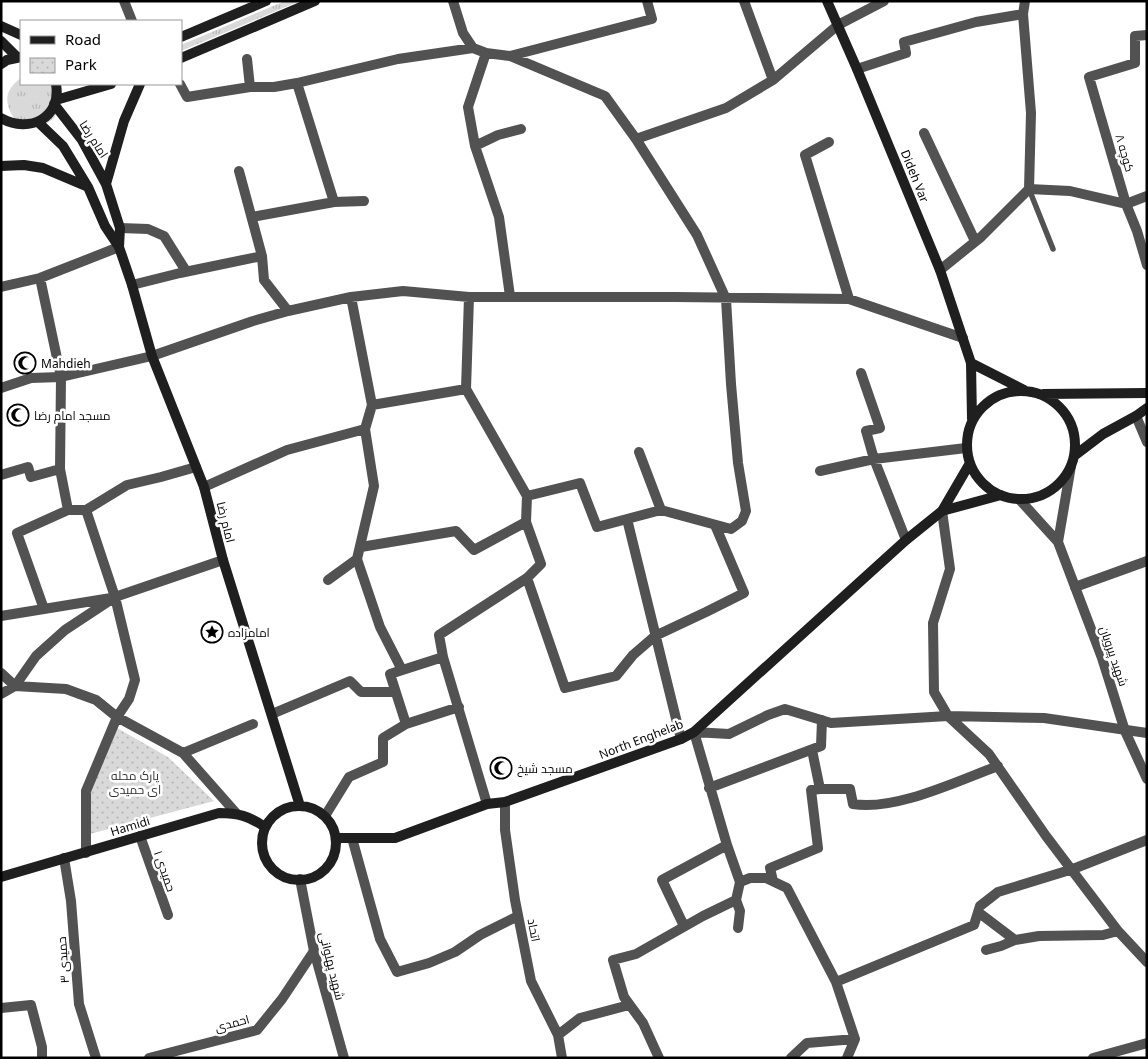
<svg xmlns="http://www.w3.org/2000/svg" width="1148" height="1059" font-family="'Noto Sans',Cairo,sans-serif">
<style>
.grass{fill:url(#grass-tufts)}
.park{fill:url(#park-dots)}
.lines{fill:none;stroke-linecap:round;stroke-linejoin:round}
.service{stroke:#525252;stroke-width:5.5}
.minor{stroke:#525252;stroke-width:10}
.tertiary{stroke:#525252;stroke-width:10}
.secondary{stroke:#1f1f1f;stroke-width:10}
.labels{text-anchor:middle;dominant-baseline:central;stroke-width:5;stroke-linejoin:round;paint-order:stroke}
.street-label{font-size:12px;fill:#000;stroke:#fff}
.poi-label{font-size:12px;fill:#000;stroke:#fff;text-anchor:start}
.park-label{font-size:12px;fill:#303030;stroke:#fff}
</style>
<defs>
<pattern id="grass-tufts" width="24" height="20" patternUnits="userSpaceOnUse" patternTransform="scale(1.25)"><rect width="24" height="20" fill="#d9d9d9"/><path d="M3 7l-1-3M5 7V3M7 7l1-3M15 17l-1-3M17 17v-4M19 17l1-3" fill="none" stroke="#b8b8b8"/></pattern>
<pattern id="park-dots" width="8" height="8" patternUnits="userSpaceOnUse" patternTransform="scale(1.25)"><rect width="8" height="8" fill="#d9d9d9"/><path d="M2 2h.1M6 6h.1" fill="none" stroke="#b8b8b8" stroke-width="1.8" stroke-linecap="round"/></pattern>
</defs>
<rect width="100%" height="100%" fill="#fff"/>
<!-- grass -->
<path class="grass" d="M285,1H300L181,51V45Z
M21,78V84H53L60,106L54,118L43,126L16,121C4,104 3,91 21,78Z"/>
<!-- park -->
<path class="park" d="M117,728L168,757L214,801L86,835L88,801L104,749Z"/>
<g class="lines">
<!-- service -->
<path class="service" d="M1029,189L1053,249"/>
<!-- minor -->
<path class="minor" d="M124,1L132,21
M453,1L463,33L473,48L486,53L468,107L475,146L499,217L510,296
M744,1L773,80
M1147,35L1135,36V63L1089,77L1126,204L1137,231L1147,265
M486,53L510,56L605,96L636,139L726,108L773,80L838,25L884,1
M510,56L652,19L647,1
M247,59L250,87
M857,69L906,53L904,42L976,22L1023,14
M297,83L334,202
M180,84L187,97L250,87H274L297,83L398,59L473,48
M924,133L975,241
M829,142L805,155L849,299
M475,146L498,135L521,129
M239,171L262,256L264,280L288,311
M1029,189L1070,191L1126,204L1147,196
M252,217L334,202L364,201
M120,228L148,229L164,236L186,271
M940,270L981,237L1029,189L1031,113L1023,14L1025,1
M132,285L180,273L262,256
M1,287L40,278L119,247
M469,297L466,389L527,496L580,483L597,527L661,510L731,529L742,521L746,511L738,463L731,384L726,299L697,235L636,139
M861,373L880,428L866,431L874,459L906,540
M1,388L31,378L61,377L152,356L253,321L288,311L351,297L403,291L469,297H675L849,299L963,338
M372,405L466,389
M1136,416L1147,442
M639,452L661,510
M60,469L68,510
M820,471L874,459L966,448
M1,475L28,467L31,477L60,469L61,377L40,278
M204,487L287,450L365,429
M942,511L950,569L933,623L934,692L948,716L989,754L1046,836L1118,931L1147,962
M627,519L681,739
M361,547L456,531L474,550L526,522
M357,559L380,627L402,670
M527,578L565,688L616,676L633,655L655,636L706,612L744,593L715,525
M328,580L357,559L374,486L365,429L372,405L351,297
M1075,587L1147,561
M115,597L86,510L127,485L161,477L196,467
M44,609L17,533L68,510H86
M1,616L111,598
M1,673L15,686L36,656L65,630L115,597
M1,694L15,686L66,689L96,700L117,717L129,699L135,680L115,597L223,560
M272,714L350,681L361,692H395
M406,724L390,674L443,657
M183,753L253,724
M709,788L821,746L822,720
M820,789H850L853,804C896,811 957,781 998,766
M505,802V830L515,900L531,981L558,1035L562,1058
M487,804L443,657L439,635L527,578L541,564L526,522L527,496
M325,816L349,777L383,762V738L406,724L459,707
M140,836L168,915
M352,838L380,939L397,972L429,963L455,952L480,935L518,916
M86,853V791L117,717L183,753L236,813
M64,858L71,901L79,1004L96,1058
M773,881L770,868L818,848L811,790L820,789L812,750
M736,900L740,911L738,928
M978,912L1015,940L1039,936L1103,935L1118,931
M684,926L662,880L727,845
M986,950L1001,946L1015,940
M836,982L974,925L980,906L998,892L1073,869L1147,840
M1,1008L31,1005L42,1047V1058
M558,1035L580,1018L629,1005
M149,1058L257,1030L282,999L314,951
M659,1058L643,1023L624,997L613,960L636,954L703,916L736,900L740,882
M791,1058L807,1043L855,1039
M847,1058L855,1039L836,982L787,888L766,878H750L740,882L727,845L694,732L729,734L768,715L785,709L831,723L948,716L1044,718L1147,733
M1093,1058L1147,1043"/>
<!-- tertiary -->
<path class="tertiary" d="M1019,499L1058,542L1102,658L1125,731L1147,779
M1058,542L1071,466
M300,879L314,951L344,1058"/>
<!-- secondary -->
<path class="secondary" d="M827,1L857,69L940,270L971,363L972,419
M1,26L21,35
M181,37L266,1
M1,41L17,57
M181,58L315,1
M1,64L7,60L21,57
M56,100L111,84
M54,104L82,140L106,184L120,228L119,247
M1,118C29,134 62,118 56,84
M38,122L63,146L88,187L105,226L119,247L132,285L152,356L204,487L223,560L300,806
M1,166L24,165L43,168L88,187
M106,184L124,121L140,84
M971,363L1024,390
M967 445a54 54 0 1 1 108 0a54 54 0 1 1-108 0Z
M1043,394L1147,393
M1074,456L1103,434L1136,416L1147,408
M942,511L1001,495
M262 843a37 37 0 1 1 74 0a37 37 0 1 1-74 0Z
M336,838H395L487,804L505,802L681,739L694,732L906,540L942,511L970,463
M1,877L219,813C238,813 249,816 265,827"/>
</g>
<!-- icons -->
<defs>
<g id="mosque-ring" transform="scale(1.125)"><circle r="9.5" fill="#fff" stroke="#000" stroke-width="1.5"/><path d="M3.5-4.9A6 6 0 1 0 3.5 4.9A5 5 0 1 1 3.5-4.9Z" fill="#000"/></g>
<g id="sight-ring" transform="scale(1.125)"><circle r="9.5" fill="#fff" stroke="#000" stroke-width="1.5"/><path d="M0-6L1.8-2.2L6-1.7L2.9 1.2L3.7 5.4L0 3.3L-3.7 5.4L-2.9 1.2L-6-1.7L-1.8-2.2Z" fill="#000"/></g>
</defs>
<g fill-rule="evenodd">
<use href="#mosque-ring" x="25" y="363"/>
<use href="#mosque-ring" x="18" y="415"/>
<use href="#sight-ring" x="212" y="632"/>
<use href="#mosque-ring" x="501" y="768"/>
</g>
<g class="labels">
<!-- street labels -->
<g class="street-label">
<text transform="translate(94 139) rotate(57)">امام رضا</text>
<text transform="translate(1125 153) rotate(74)">کوچه ۸</text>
<text transform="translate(915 176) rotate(68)">Dideh Var</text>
<text transform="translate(226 522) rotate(76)">امام رضا</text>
<text transform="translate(1114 656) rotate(71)">شهید پیرویان</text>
<text transform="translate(641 739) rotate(-21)">North Enghelab</text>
<text transform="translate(130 826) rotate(-17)">Hamidi</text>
<text transform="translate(165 871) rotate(71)">حمیدی ۱</text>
<text transform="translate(534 930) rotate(79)">اتحاد</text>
<text transform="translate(63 960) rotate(-94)">حمیدی ۳</text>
<text transform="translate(332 966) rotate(76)">شهید پهلوانی</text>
<text transform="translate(232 1023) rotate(-15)">احمدی</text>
</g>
<!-- poi labels -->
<g class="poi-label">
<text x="41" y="363">Mahdieh</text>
<text x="34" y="415">مسجد امام رضا</text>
<text x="228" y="632">امامزاده</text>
<text x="517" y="768">مسجد شیخ</text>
</g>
<!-- park labels -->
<g class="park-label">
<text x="135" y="775">پارک محله<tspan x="135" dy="14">ای حمیدی</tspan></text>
</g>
</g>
<!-- border -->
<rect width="1148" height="1059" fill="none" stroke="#000000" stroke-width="5"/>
<!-- legend -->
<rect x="20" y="20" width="162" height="65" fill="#ffffff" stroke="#999999"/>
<rect x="30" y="36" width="25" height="8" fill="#1f1f1f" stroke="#999999"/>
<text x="65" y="45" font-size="15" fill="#000000">Road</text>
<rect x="30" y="58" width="25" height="15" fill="url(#park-dots)" stroke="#999999"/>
<text x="65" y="70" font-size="15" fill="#000000">Park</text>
</svg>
